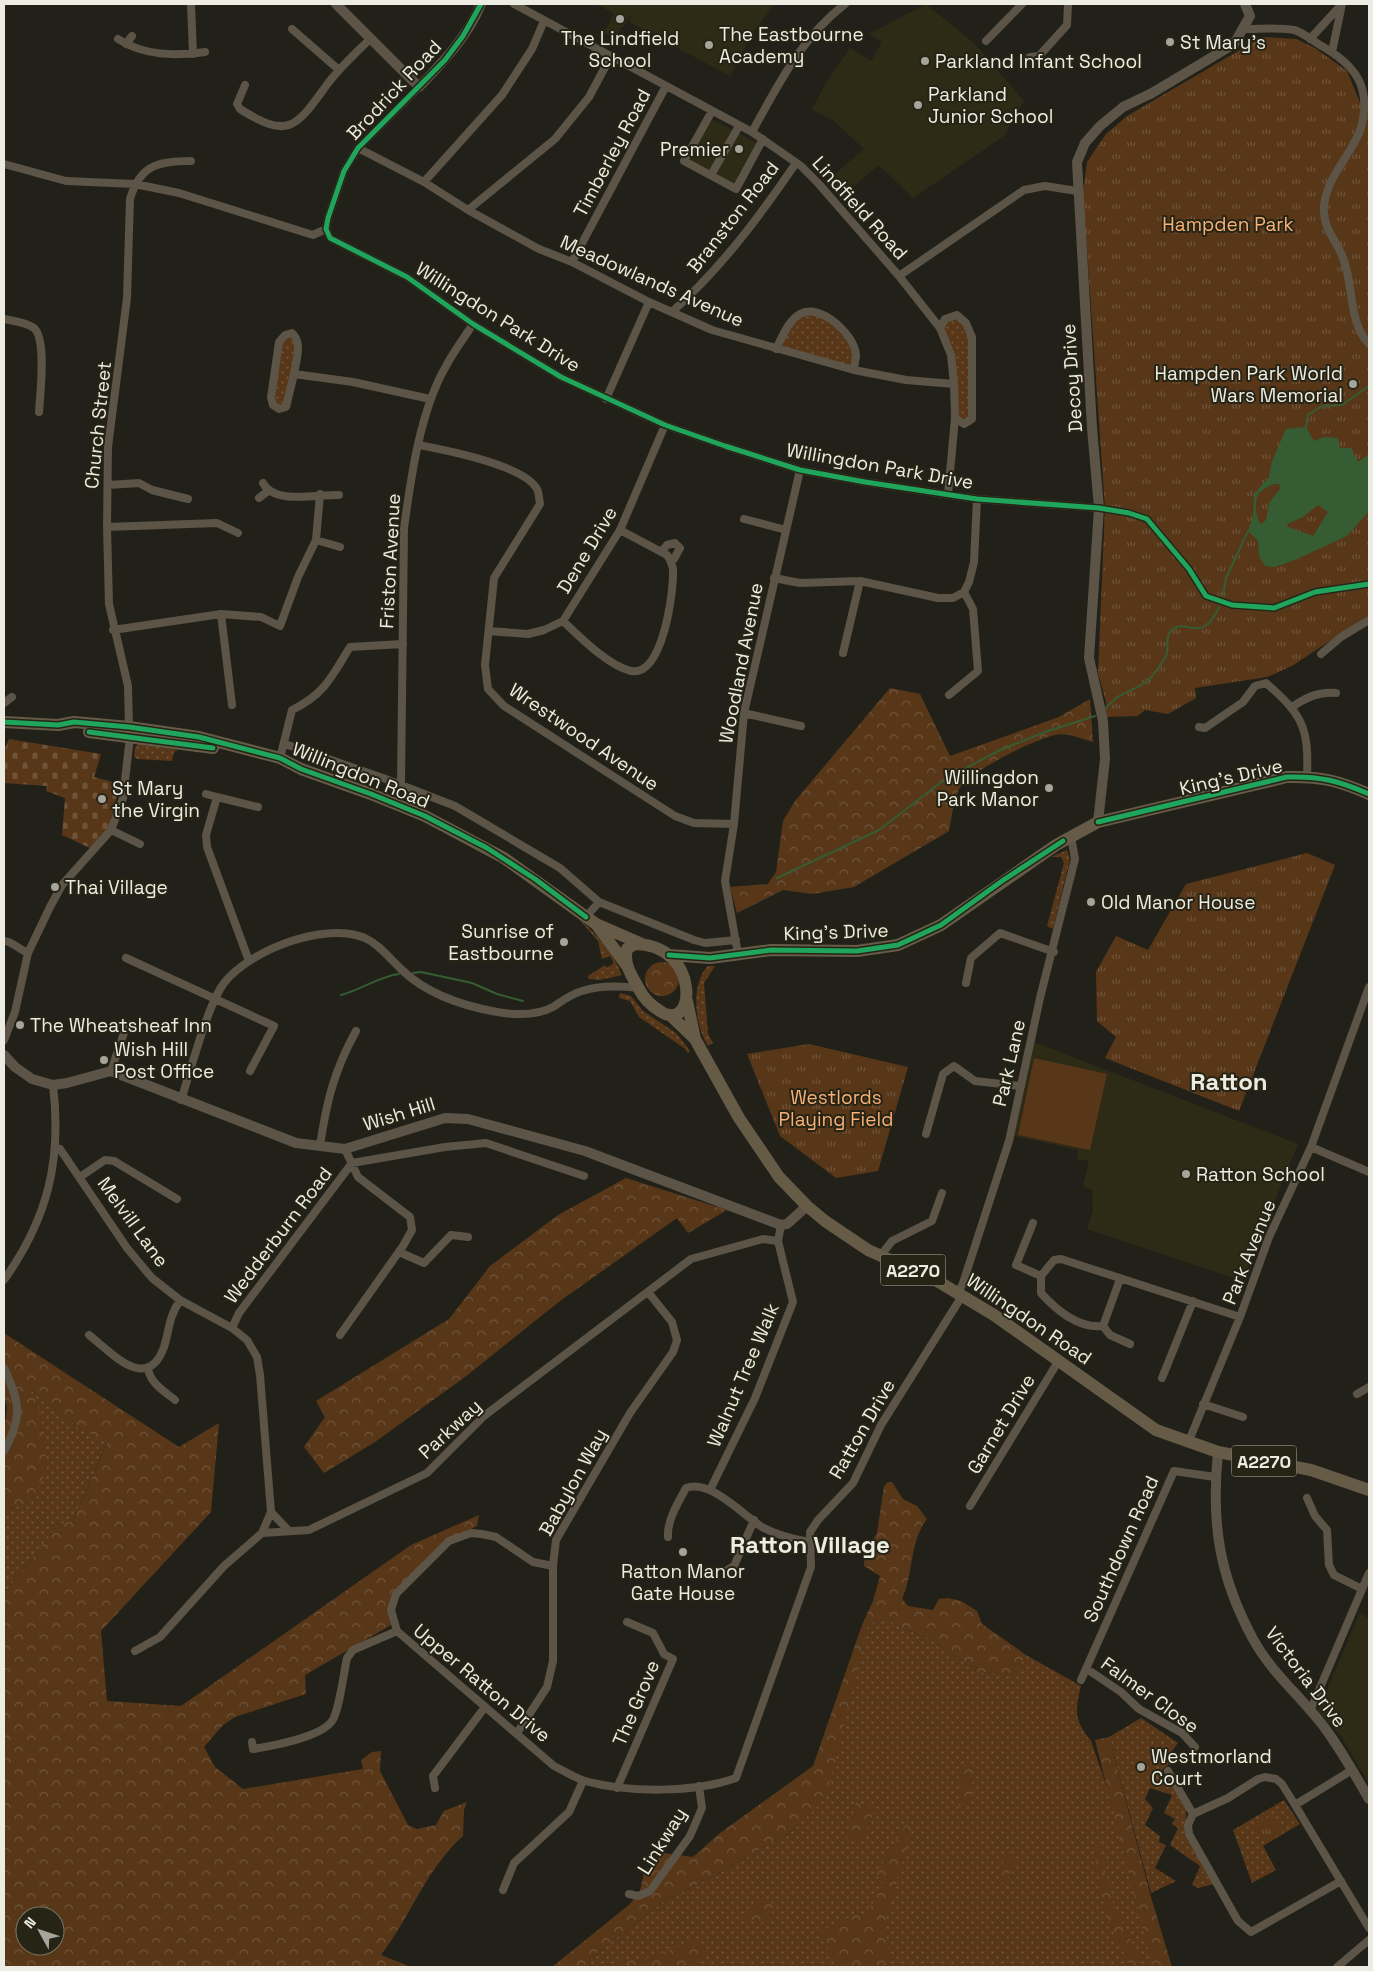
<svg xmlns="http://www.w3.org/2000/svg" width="1373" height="1971" font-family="'Space Grotesk',sans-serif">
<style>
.built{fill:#2d2a16}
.grass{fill:url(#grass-dots)}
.forest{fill:url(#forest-crowns);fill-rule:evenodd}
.cemetery{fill:url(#cemetery-stones)}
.park{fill:url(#park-tufts)}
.pitch{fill:#583719}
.water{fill:#355c32;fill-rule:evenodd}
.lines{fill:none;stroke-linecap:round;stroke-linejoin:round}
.stream{stroke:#355c32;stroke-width:2}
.minor{stroke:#5b5447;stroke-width:8}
.tertiary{stroke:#5b5447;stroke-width:10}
.primary{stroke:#655b47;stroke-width:12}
.cycleway-casing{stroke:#262415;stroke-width:8}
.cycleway{stroke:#20a55d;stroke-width:5}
.poi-dot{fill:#a6a59c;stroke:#262415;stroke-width:2}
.labels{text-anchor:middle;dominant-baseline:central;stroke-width:4;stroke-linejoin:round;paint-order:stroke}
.shield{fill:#262415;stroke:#b1b0a4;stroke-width:1}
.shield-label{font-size:18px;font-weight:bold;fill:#edece2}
.poi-label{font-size:19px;fill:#edece2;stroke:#262415;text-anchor:start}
.street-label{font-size:19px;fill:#edece2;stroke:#262415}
.park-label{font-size:19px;fill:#f9b074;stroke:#262415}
.district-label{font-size:24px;font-weight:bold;fill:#edece2;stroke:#262415}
</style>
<defs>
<pattern id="grass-dots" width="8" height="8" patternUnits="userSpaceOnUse" patternTransform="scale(1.25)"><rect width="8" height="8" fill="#583719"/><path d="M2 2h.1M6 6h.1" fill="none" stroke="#70543a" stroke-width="1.8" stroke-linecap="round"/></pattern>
<pattern id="forest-crowns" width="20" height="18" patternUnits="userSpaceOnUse" patternTransform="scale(1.25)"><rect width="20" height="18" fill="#583719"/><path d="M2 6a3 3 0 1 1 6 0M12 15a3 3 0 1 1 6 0" fill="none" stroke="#70543a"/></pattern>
<pattern id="cemetery-stones" width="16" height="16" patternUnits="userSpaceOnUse" patternTransform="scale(1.25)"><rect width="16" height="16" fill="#583719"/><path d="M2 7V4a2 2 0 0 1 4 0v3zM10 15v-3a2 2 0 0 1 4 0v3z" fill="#70543a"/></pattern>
<pattern id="park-tufts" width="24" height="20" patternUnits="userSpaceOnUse" patternTransform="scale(1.25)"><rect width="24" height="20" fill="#583719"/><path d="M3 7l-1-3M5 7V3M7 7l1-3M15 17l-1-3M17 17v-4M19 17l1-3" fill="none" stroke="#70543a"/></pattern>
</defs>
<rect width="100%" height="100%" fill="#222119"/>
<!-- built -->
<path class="built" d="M596,4H775L751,35L730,76L629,22L631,14L624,27H621L616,39L604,33L614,13Z
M926,4L975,44L1024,101L1004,136L913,198L879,165L841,197L827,181L864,149L835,122L812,109L826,83L850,48L871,61L882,42L869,34Z
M710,118L757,143L735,186L688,161Z
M1034,1042L1298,1144L1242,1281L1087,1229L1093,1211L1092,1190L1083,1186L1089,1161L1077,1159L1078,1150L1014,1136Z
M1360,1612L1369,1619V1784L1341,1736L1318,1711Z"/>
<!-- grass -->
<path class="grass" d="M801,313L830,318L856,354L854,370L776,349Z
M957,315L972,337V419L964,424L955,418L951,355L940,328L945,319Z
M285,335L298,338L286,407L273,405L279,342Z
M138,744L178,750L174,752L172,761L137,759L134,757L135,747Z
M1067,850L1070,859L1053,929L1047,926L1064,863L1061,857H1051Z
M577,917C595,933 613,952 622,975L600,980L589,979L588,976L605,965L607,968L614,963L610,956L602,959L598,941Z
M708,966H715L704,983L708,1034L713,1043L708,1046C695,1026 690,984 708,966Z
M620,993L631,996L643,1011L676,1033L690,1051L688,1053L684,1048L639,1017L630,1001L619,998Z
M29,1389L79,1428L107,1442L74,1518L56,1528L4,1594V1509L19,1506Z
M877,1619H889L899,1627L929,1638L978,1672L1014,1674L1026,1655L1081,1686C1075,1711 1074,1720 1091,1741L1169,1967H591L589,1959L663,1902L728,1868L795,1829L867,1627Z
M1141,1718L1178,1743L1168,1756L1172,1762L1162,1770L1164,1783L1173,1784L1186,1806V1831L1214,1884L1198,1888L1192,1885L1200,1866L1170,1845L1178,1828L1172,1824L1175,1819L1164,1813L1172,1795L1150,1788L1145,1799L1153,1808L1145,1825L1160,1836L1159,1842L1166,1845L1155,1868L1176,1881L1151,1893L1109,1737Z
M1284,1800L1300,1824L1263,1846L1276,1870L1252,1883L1233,1830Z"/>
<!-- forest -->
<path class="forest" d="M890,688L920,694L950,756L1059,717L1090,699L1093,742C1081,739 1068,732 1055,735C1035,739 968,772 959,789C953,802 952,817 949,831L854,887L812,894L783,890L737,913L730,887L768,884L776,872L783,821L795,801Z
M645 979a17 17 0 1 1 34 0a17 17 0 1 1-34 0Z
M626,1178L727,1210L688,1233L677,1218L560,1301L465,1377L375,1442L324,1473L304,1447L325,1417L316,1401L449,1319L490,1266L558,1215Z
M4,1333L179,1447L219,1423L211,1512L101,1631L107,1701L181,1706L411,1545L479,1515L477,1526L448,1540L393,1601L391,1625L305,1675L306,1694L235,1717L223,1725L204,1747L215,1767L243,1789L363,1769L361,1760L372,1752L381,1751L380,1771L408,1825L417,1829L436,1825L444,1811L467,1802L464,1810L463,1836C426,1869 411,1916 381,1955L411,1967H4V1594L56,1528L74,1518L107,1443L79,1428L30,1390L41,1414L47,1470L36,1492L19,1506L4,1509V1434L7,1407L4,1397ZM25,1916H55V1946H25Z
M888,1482H892L903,1499L917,1506L927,1519C909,1542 914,1573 902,1599L908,1606L933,1610L939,1599L948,1598L961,1601L977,1611L982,1624L1026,1655L1014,1674L978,1672L929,1638L899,1627L889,1619H877L867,1627L827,1796L795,1829L728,1868L663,1902L589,1959L591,1967H552L630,1904L640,1891L644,1872L664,1853L693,1857L720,1833L813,1766L862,1625L873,1601L880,1576L864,1566L865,1553L877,1533L884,1486Z
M1109,1737L1151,1897L1172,1967H1154L1145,1938L1095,1740Z
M968,1762L973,1765L971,1801L965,1811L958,1804L962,1765Z
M856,1803L875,1809L865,1835L857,1844L847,1838Z
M906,1824L912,1826L885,1924L891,1967H842L820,1938L823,1930L857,1914L864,1917L884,1885L876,1874Z
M1093,1846L1100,1847L1112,1901L1143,1967H1131L1106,1918Z
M1011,1851L1014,1861L1006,1883L998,1882L1005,1853Z
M765,1900L773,1904L770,1923L759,1922L746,1918L749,1908Z
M694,1940L707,1949L698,1964L703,1967H613L616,1963L656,1956Z"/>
<!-- cemetery -->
<path class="cemetery" d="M9,739L101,754L94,777L120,784L109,827L90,848L62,835L65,798L46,791L47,786L4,783V751Z"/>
<!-- park -->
<path class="park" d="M1262,37L1296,39L1315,48L1347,71L1361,105H1369V615L1292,666L1267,677L1195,688L1196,698L1168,714L1145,710L1138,716L1106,717V702L1098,673L1105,508L1083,192L1087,162L1106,134L1127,116Z
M1307,853L1335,865L1239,1111L1105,1058L1116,1037L1097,1021L1096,972L1116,936L1148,950L1186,884Z
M809,1044L908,1067L878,1171L836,1178L780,1136L747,1054Z
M1272,1815L1283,1833L1266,1843L1255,1825Z"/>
<!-- pitch -->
<path class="pitch" d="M1034,1058L1107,1074L1090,1150L1018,1135Z"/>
<!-- water -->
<path class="water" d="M1306,427L1314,441L1324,437L1338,438L1340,448H1351L1358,462L1369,454V511L1347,536L1297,559L1275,567L1265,566L1259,556L1258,541L1248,531L1253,516L1254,494L1269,477L1272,461L1286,429ZM1274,484H1279L1280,489L1269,503L1266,520L1261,524C1256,521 1254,500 1258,495C1261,490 1268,487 1274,484ZM1318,505L1328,512L1313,536L1288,527L1287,524L1303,517Z"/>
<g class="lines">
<!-- stream -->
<path class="stream" d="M1306,427L1308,415L1322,406L1342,405L1369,386
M1223,595L1226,578L1248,531
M1105,709C1118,693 1126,694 1143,684C1151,679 1160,666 1165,658C1171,649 1163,636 1173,629C1187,618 1202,645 1219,607
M777,878L879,830L944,780L998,751L1045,732L1095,716
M413,973L421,972L472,983L497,994L523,1001
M341,995C361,990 380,976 399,974"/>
<!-- minor -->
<path class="minor" d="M191,4L193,54
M514,4L752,132L801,166L818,183L899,276L940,328L951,355L954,384L955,418L948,494
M292,29L339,70
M1244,29C1260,29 1278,27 1294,30C1302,32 1312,40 1320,45C1356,65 1373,88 1360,131C1350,156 1327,177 1324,206C1322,228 1336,239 1343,258C1354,286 1348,322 1369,344
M118,39C144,56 175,56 205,52
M1310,39L1342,4
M986,41L1022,4
M126,44L132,36
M1332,52L1342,4
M1030,57L1039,56L1067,25L1068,4
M245,85L237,104L240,109C289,140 296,127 326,86C339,68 356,53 371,38
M419,87L358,148L344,171L328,218L326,229L330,238L407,277L473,324L561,377L665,425L725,446L800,470L865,482L977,499L1099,508L1129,513L1147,519L1189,569L1206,596L1232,605L1274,608L1315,592L1369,584
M712,111L684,161L736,189L763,139
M752,132C778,85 801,38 845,4
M358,148L424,182L468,210L539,249L572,262L649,302L712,330L854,370L906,380L954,384
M4,164L66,181L135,184L179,193L313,235L326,229
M711,175L739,126
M424,182L502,95L532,49L544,21
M468,210L555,139L589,97L611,56
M572,262L666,86
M899,276L1024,190L1045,186L1077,191
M673,311C722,267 759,217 796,163
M4,319C13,321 26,322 34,328C47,339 40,395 39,412
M940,328L945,319L957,315L966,323L972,337V419L964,424L955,418
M776,349C782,337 788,321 800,314C820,302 855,335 856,355C856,359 854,365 854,370
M294,374C296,361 303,342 292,333L285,335L279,342L271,397L273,405L279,409L286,407L294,374L353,382L430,399
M606,399L649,302
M419,445C445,450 524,465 537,489C539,492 539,499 540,504L494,578L485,665L488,689L504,706L675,816L694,823L734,824
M263,483C274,505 317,494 339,495
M108,485L139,483L152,490L188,499
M259,498L268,491
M744,519L786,530
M107,527L217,523L238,533
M316,540L320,494
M662,551L667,545L675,543L680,548L674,559H670
M774,578L800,583L860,581L938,598H953L964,592L969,582L974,562L977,499
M221,614L232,705
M563,621C579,636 608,666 631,671C663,677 674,591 673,569C672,565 670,559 667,555L620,530
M113,630L221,614L261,617L280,626L298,577L316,540L340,547
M489,631L528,634L544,630L563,621L620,530L665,425
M843,653L860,581
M1321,654L1341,637L1369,620
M949,695L978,671L973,609L964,592
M4,703L12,697
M1291,708C1305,697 1319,691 1336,693
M744,713L801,726
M129,727L128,686L109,604L107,527L108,447L127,298L130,199C140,165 158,161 191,161
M1199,727L1205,728L1243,702L1255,686L1266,683C1303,715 1309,728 1307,777
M285,744L383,778L455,806L560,868L599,902L694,940L705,943L736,940
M280,758L292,710C325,694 332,676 350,647L403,644
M401,784L404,528C411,477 420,411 446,366C454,351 464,338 473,324
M206,794L217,797
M111,830L140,844
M586,917L599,902
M4,941C12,941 20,950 28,953
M738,954L725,881L734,824L744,713L800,470
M126,958L274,1026L250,1071
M249,961L207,847L206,835L217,797L258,807
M966,983L971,958L1000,933L1054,952
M4,1040L15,1012L28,953L50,907L62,885L111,830L123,798L130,737
M111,1071L127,1024
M181,1100C191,1070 207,1006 224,983C250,950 325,921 365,938C380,945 390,959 402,970C427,994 463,1006 497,1012C515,1015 536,1016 553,1007C562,1001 571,994 582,991C599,985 621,986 639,988
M926,1134L943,1074L954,1066L975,1081L1021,1086
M320,1145C327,1100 334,1071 356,1031
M1311,1147L1369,1172
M55,1148L60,1149L127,1248L152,1278L180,1300L232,1328L247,1340L257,1357L260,1375L271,1512L262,1533
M80,1177L105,1160L114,1161L177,1199
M1033,1223L1016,1265L1041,1276
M399,1252L424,1263L451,1235L468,1237
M881,1255L892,1241L932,1221L942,1193
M1120,1279L1103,1326C1079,1329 1056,1310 1041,1293V1276L1054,1260L1061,1259L1240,1317
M4,1280C48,1218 62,1160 53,1085
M958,1293L963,1283L1009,1141L1040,998L1075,859L1071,837
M1103,1326L1110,1335L1130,1344
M232,1328L239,1313L352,1163L445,1147L486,1143L584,1176
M89,1335C111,1352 147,1394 164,1347C170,1328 168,1319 180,1300
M340,1335L403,1246L412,1230L410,1217L358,1177L345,1149
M4,1368C20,1403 23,1416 4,1451
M148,1369C151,1384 164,1391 175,1400
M1162,1378L1193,1301
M1357,1394L1369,1387
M1203,1404L1243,1417
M1188,1443L1240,1317L1269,1237L1311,1147L1369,987
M710,1490L755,1398L793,1302L778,1241
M1307,1498L1315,1516L1327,1530L1329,1565L1334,1575L1362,1589
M970,1506L1059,1360
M271,1512L288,1530
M668,1537C667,1520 678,1503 686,1488C710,1479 742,1514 762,1527C776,1535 793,1539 809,1542
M553,1566L533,1562L496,1537L482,1534L471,1533L449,1541L396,1594L391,1610L397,1631L554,1766C564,1771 575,1778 585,1781C628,1793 694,1793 736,1778L811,1567L810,1532L818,1520L853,1483L881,1425L962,1296
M726,1571L734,1566L754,1520
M135,1651L160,1637L224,1566L262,1533L309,1530L427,1473L484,1416L691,1259L763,1239L778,1241L781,1225
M1087,1669L1121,1692L1139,1709L1182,1733L1195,1747
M1081,1680L1174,1471L1215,1477
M1310,1711L1369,1573
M517,1733L547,1687L553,1661V1566L556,1540L630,1413L673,1352L677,1340L672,1322L648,1292
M252,1742L253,1749C272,1746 321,1737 332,1721C339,1712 344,1671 347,1658L353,1650L397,1631
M1168,1771L1193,1814
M435,1788L433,1776L485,1707
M617,1788L673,1659L664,1654L653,1633L627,1622
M1295,1805L1352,1770
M1341,1881L1251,1932L1238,1921L1189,1834L1188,1825L1193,1814L1228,1798L1258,1779L1265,1777L1276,1779L1282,1784L1295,1805L1369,1928
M503,1890L514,1863L569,1812L583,1781
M629,1894L638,1896L650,1891L690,1836L702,1808L699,1786
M1337,1967L1369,1940"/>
<!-- tertiary -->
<path class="tertiary" d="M336,4L419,87C443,62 468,36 481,4
M1098,822L1105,759L1103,721L1089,658L1099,508L1092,428L1077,162L1085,143L1100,126L1123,107L1152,93L1234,44L1250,16L1245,4
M4,1055L15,1067L32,1079L53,1085L67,1083L111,1071L296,1143L345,1149L445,1118L468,1119L585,1151L781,1225L787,1224L807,1206
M1218,1452C1211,1523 1219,1576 1253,1639C1272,1674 1304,1699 1327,1731C1342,1752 1356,1776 1369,1799"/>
<!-- primary -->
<path class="primary" d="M4,722L58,725L74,722L129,727L199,737L280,758L301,769L371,794L425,816L504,858L596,924L627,966
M89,732L213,748
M596,924L642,944
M634,944C702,944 696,1036 660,1011C650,1005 644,999 639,989C632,976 623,964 627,949Z
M669,955L710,958L771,950L857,951L898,945L941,925L1056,845L1098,822L1287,777C1321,776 1339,781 1369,794
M687,1001L695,1039L739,1118L779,1177L807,1206L825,1221L868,1250L939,1282L994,1315L1156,1430L1218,1452L1311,1470L1369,1490
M670,1015L695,1039"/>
<!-- cycleway casing -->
<g class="cycleway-casing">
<path id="cycleway" d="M481,4L463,36L445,60L358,148L344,171L328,218L326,229L330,238L407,277L473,324L561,377L665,425L725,446L800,470L865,482L977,499L1099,508L1129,513L1147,519L1189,569L1206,596L1232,605L1274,608L1315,592L1369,584
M4,722L58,725L74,722L129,727L199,737L280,758L301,769L371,794L425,816L487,848L535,879L586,917
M89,732L213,748
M1098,822L1287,777C1321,776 1339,781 1369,794
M669,955L710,958L771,950L857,951L898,945L941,925L1002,881L1063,841"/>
</g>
<!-- cycleway -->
<use href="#cycleway" class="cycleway"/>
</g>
<!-- markers -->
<g class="poi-dot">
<circle cx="620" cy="19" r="5"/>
<circle cx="1170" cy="42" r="5"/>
<circle cx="709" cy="45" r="5"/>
<circle cx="925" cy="61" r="5"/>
<circle cx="918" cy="105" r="5"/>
<circle cx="739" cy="149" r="5"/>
<circle cx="1353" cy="384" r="5"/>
<circle cx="1049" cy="788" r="5"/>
<circle cx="102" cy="799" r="5"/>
<circle cx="55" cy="887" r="5"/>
<circle cx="1091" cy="902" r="5"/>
<circle cx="564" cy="942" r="5"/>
<circle cx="20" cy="1025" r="5"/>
<circle cx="104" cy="1060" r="5"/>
<circle cx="1186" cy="1174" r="5"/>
<circle cx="683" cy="1552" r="5"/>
<circle cx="1141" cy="1767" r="5"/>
</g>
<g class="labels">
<!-- shield labels -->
<g class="shield">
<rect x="880.5" y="1254.5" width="65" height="31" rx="4"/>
<rect x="1231.5" y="1445.5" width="65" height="31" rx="4"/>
</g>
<g class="shield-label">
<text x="913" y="1270">A2270</text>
<text x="1264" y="1461">A2270</text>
</g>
<!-- poi labels -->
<g class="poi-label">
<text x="719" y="34">The Eastbourne<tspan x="719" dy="22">Academy</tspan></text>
<text x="620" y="38" text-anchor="middle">The Lindfield<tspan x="620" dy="22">School</tspan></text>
<text x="1180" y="42">St Mary's</text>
<text x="935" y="61">Parkland Infant School</text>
<text x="928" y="94">Parkland<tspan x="928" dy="22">Junior School</tspan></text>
<text x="729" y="149" text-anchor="end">Premier</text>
<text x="1343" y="373" text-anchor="end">Hampden Park World<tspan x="1343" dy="22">Wars Memorial</tspan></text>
<text x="1039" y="777" text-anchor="end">Willingdon<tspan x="1039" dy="22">Park Manor</tspan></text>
<text x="112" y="788">St Mary<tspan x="112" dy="22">the Virgin</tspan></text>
<text x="65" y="887">Thai Village</text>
<text x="1101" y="902">Old Manor House</text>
<text x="554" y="931" text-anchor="end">Sunrise of<tspan x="554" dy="22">Eastbourne</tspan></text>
<text x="30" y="1025">The Wheatsheaf Inn</text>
<text x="114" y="1049">Wish Hill<tspan x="114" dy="22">Post Office</tspan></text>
<text x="1196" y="1174">Ratton School</text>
<text x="683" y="1571" text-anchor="middle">Ratton Manor<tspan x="683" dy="22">Gate House</tspan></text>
<text x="1151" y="1756">Westmorland<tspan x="1151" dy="22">Court</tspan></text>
</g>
<!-- street labels -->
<g class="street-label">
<text transform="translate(394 90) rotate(-47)">Brodrick Road</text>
<text transform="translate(612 153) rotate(-62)">Timberley Road</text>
<text transform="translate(860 208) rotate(48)">Lindfield Road</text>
<text transform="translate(733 217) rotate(-52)">Branston Road</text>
<text transform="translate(652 281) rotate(24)">Meadowlands Avenue</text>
<text transform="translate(498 317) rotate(32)">Willingdon Park Drive</text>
<text transform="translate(1072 378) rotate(-94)">Decoy Drive</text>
<text transform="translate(98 425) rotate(-84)">Church Street</text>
<text transform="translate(880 466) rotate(10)">Willingdon Park Drive</text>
<text transform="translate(587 550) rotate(-59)">Dene Drive</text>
<text transform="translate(390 561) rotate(-87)">Friston Avenue</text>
<text transform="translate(741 663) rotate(-79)">Woodland Avenue</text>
<text transform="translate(584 737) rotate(34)">Wrestwood Avenue</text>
<text transform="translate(361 775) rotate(22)">Willingdon Road</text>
<text transform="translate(1231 777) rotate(-13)">King's Drive</text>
<text transform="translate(836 932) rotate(-2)">King's Drive</text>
<text transform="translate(1009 1063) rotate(-77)">Park Lane</text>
<text transform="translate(399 1114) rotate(-17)">Wish Hill</text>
<text transform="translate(133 1222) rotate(54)">Melvill Lane</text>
<text transform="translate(278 1235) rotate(-53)">Wedderburn Road</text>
<text transform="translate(1249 1252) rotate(-68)">Park Avenue</text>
<text transform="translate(1029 1319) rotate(34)">Willingdon Road</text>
<text transform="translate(743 1375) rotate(-67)">Walnut Tree Walk</text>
<text transform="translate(1001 1424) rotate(-59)">Garnet Drive</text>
<text transform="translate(450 1429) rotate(-43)">Parkway</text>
<text transform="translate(862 1429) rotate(-60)">Ratton Drive</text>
<text transform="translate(573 1482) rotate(-61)">Babylon Way</text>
<text transform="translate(1121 1549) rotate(-66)">Southdown Road</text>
<text transform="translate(1306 1677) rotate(53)">Victoria Drive</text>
<text transform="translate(482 1683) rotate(40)">Upper Ratton Drive</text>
<text transform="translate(1150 1695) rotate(36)">Falmer Close</text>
<text transform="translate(636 1703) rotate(-67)">The Grove</text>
<text transform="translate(662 1841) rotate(-58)">Linkway</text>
</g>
<!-- park labels -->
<g class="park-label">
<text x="1228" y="224">Hampden Park</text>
<text x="836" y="1097">Westlords<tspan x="836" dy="22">Playing Field</tspan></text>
</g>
<!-- district labels -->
<g class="district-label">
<text x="1229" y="1081">Ratton</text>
<text x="810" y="1544">Ratton Village</text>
</g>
</g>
<!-- border -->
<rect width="1373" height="1971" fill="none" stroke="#edece2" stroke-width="10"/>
<!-- north arrow -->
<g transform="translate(40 1931) rotate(310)"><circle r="24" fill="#262415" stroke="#767467"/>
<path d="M0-4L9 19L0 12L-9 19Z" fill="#a6a59c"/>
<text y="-8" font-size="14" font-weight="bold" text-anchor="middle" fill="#edece2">N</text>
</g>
</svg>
